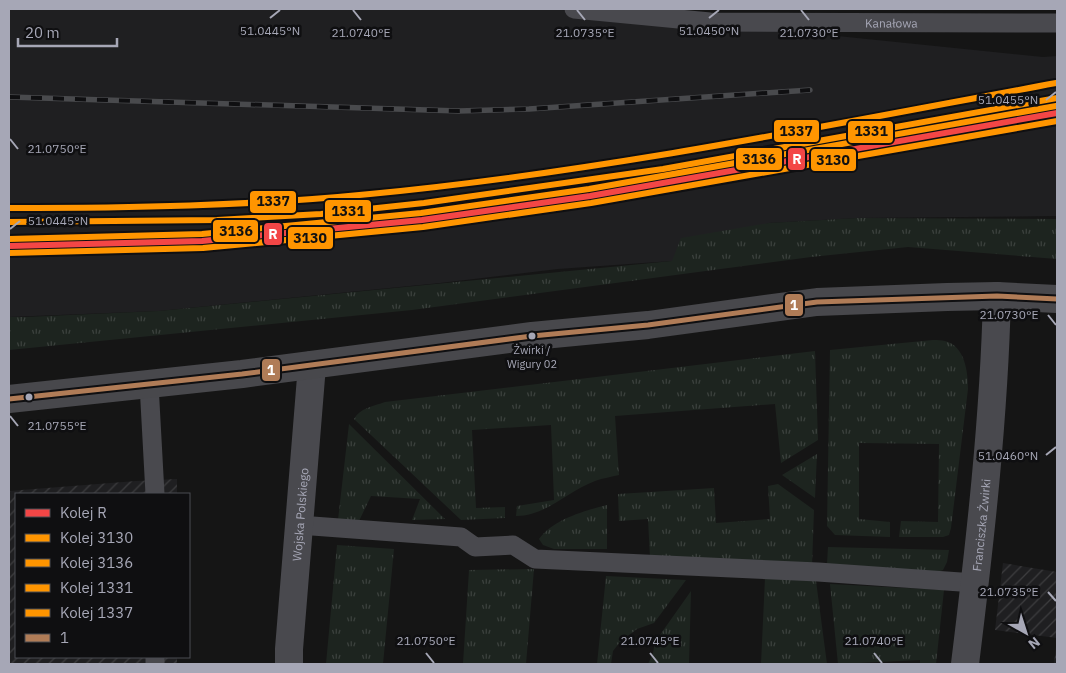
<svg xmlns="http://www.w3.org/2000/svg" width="1066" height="673" font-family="'IBM Plex Sans',sans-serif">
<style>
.built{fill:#1f1f21}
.industrial{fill:url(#industrial-furrows)}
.grass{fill:url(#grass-tufts)}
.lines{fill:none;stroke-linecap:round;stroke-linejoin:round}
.lane{stroke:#49494e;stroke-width:19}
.street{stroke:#49494e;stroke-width:28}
.secondary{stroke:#48484c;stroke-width:28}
.rail-casing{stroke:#494a4d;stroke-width:5.5}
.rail{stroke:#0f0f11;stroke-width:4;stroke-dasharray:11;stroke-linecap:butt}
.bus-1-casing{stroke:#0f0f11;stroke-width:9}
.bus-1{stroke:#b07c57;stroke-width:5}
.rail-1-casing{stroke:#0f0f11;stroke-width:10}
.rail-2-casing{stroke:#0f0f11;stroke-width:10}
.rail-3-casing{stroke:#0f0f11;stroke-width:10}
.rail-4-casing{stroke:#0f0f11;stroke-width:10}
.rail-5-casing{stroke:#0f0f11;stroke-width:10}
.rail-1{stroke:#f34646;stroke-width:6}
.rail-2{stroke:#ff9500;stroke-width:6}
.rail-3{stroke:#ff9500;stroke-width:6}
.rail-4{stroke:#ff9500;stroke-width:6}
.rail-5{stroke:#ff9500;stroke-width:6}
.ticks{fill:none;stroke:#a6a7b6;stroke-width:2}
.bus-dot{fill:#a6a7b6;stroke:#0f0f11;stroke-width:2}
.labels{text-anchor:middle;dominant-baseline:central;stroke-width:5;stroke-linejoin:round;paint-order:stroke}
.bus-label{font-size:11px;fill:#a6a7b6;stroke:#0f0f11}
.street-label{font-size:12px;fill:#a6a7b6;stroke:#0f0f11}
.ticks-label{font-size:12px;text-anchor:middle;fill:#a6a7b6;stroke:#0f0f11;stroke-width:5;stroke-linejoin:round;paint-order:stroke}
.line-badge{stroke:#0f0f11;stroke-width:2}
.badge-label{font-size:14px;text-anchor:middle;font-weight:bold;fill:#fff}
.pale-badge-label{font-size:14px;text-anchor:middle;font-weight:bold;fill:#111}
</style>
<defs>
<pattern id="industrial-furrows" width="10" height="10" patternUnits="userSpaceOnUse" patternTransform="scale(1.25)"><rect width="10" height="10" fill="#1f1f21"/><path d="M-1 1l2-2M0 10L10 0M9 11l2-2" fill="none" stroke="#3d3d3f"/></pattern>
<pattern id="grass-tufts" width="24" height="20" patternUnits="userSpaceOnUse" patternTransform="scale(1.25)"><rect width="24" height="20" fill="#1d241f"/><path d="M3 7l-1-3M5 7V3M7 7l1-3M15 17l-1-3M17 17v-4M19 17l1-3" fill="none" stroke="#3b413d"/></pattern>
</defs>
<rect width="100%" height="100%" fill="#151515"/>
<!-- built -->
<path class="built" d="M9,9H551L711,23L1043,57L1057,56V216L858,218L769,223L672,261L558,269L440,283L159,311L9,317Z"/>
<!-- industrial -->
<path class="industrial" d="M177,479V494H16V657H177V664H9V491L136,481Z
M1003,563L1057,572V664H1054L1057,638L995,630Z"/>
<!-- grass -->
<path class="grass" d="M858,218L1057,219V259L908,247L811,257L412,310L9,350V317H25L159,311L672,261L681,238L769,223Z
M933,340C937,340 942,340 945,341C965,346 968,372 968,389L951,528L949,535L943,537H899L901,521L938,522L939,444L859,443V519L890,522V537L835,535L827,526L830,350Z
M815,351L818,440L781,463L775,404L615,416L619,475C611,477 603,478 595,481C568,491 546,516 516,516L517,506L554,500L551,425L472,430L476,508L505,507V518L461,520L354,419C360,408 374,406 385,402Z
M349,424L445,519L412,520L420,499L371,496L359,521L338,520Z
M817,454L815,498L782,475Z
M778,484L814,510L812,566L650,558L648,519L619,521L618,494L714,488L716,523L770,519L768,486Z
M607,505V549H554L543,545L539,539C554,519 584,511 607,505Z
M337,545L394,549L383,664H326Z
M828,547L949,550L947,562L943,570L938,572L827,564Z
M534,569L526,664H463L469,570Z
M606,576L686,580L654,623L637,629L620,642L613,651L611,664H597Z
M765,578L816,581L827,664H761Z
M830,584L944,590L936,664H920V660L838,664Z
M691,591L689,664H648L653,653L655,642Z"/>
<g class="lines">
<!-- lane -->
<g class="lane">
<path id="s1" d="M574,9L710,22L1057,23"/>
<path d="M149,384L155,494"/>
<path d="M299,525L461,537L475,547L513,545L535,559L818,572L975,583"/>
<path d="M155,657V664"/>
</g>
<!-- street -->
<g class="street">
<path id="s2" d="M289,664V649L312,365"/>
<path id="s3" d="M965,664C980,542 994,419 997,296"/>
</g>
<!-- secondary -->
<path class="secondary" d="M9,399L242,374L532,336L648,325L817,302L947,297L997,296L1057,299"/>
<!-- rail casing -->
<g class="rail-casing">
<path id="rail" d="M9,97L459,111L529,109L810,90"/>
</g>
<!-- rail -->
<use href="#rail" class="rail"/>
<!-- bus-1 casing -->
<g class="bus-1-casing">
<path id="bus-1" d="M9,399L242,374L532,336L648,325L817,302L997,296L1057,299"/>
</g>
<!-- bus-1 -->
<use href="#bus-1" class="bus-1"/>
<!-- rail-1 casing -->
<g class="rail-1-casing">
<path id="rail-1" d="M9,246L202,241L422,220L590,196L1057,113"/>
</g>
<!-- rail-2 casing -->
<g class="rail-2-casing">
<path id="rail-2" d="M9,253L203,248L423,227L591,203L1057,121"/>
</g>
<!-- rail-3 casing -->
<g class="rail-3-casing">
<path id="rail-3" d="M9,239L202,234L421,213L589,189L1056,106"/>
</g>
<!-- rail-4 casing -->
<g class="rail-4-casing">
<path id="rail-4" d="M9,222L217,220L321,214L424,203L663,169L1057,98"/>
</g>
<!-- rail-5 casing -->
<g class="rail-5-casing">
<path id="rail-5" d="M9,208C129,208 250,206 370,194C600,172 829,125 1056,83"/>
</g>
<!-- rail-1 -->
<use href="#rail-1" class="rail-1"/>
<!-- rail-2 -->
<use href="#rail-2" class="rail-2"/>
<!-- rail-3 -->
<use href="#rail-3" class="rail-3"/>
<!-- rail-4 -->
<use href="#rail-4" class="rail-4"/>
<!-- rail-5 -->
<use href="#rail-5" class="rail-5"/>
</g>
<!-- ticks -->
<path class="ticks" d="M353,10L361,20M577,10L585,20M801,10L809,20M270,18L280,10M709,18L719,10M1046,100L1056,92M10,139L18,149M10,229L20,221M1048,315L1056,325M10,416L18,426M1046,455L1056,447M1048,592L1056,601M426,653L434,663M650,653L658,663M874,653L882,663"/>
<!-- markers -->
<g class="bus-dot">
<circle cx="532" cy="336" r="4.5"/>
<circle cx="29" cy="397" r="4.5"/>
</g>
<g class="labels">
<!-- bus labels -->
<g class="bus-label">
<text x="532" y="350">Żwirki /<tspan x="532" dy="14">Wigury 02</tspan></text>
</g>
<!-- street labels -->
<g class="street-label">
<text stroke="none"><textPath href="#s1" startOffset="318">Kanałowa</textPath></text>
<text stroke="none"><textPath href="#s2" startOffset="150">Wojska Polskiego</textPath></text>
<text stroke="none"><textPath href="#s3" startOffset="140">Franciszka Żwirki</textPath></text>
</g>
</g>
<g class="ticks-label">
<text x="270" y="35">51.0445°N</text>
<text x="709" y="35">51.0450°N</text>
<text x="361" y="37">21.0740°E</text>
<text x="585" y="37">21.0735°E</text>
<text x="809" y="37">21.0730°E</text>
<text x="1008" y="104">51.0455°N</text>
<text x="57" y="153">21.0750°E</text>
<text x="58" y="225">51.0445°N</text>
<text x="1009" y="319">21.0730°E</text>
<text x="57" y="430">21.0755°E</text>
<text x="1008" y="460">51.0460°N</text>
<text x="1009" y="596">21.0735°E</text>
<text x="426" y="645">21.0750°E</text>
<text x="650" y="645">21.0745°E</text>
<text x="874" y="645">21.0740°E</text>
</g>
<g class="line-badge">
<rect x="773" y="119" width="47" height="24" rx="5" fill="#ff9500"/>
<rect x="847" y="120" width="47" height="24" rx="5" fill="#ff9500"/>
<rect x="735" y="147" width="48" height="24" rx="5" fill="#ff9500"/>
<rect x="787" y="147" width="19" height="24" rx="5" fill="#f34646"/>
<rect x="810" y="148" width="47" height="24" rx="5" fill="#ff9500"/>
<rect x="249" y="190" width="48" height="24" rx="5" fill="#ff9500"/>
<rect x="324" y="199" width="48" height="24" rx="5" fill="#ff9500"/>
<rect x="212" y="219" width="47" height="24" rx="5" fill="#ff9500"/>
<rect x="263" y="222" width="20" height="24" rx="5" fill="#f34646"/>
<rect x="287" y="226" width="47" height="24" rx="5" fill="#ff9500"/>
<rect x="784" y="293" width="20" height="24" rx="5" fill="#b07c57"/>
<rect x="261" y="358" width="20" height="24" rx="5" fill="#b07c57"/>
</g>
<g class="badge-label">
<text x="797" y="164">R</text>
<text x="273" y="239">R</text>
<text x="794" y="310">1</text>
<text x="271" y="375">1</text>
</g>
<g class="pale-badge-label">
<text x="796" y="136">1337</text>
<text x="871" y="136">1331</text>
<text x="759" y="164">3136</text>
<text x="833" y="165">3130</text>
<text x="273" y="206">1337</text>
<text x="348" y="216">1331</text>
<text x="236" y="236">3136</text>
<text x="310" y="243">3130</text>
</g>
<!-- border -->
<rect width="1066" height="673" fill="none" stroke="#a6a7b6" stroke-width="20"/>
<!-- legend -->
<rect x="15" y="493" width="175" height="165" fill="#0f0f11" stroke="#4b4c53"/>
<rect x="25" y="509" width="25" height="8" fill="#f34646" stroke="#4b4c53"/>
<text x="60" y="518" font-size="15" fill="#a6a7b6">Kolej R</text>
<rect x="25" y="534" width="25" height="8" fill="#ff9500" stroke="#4b4c53"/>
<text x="60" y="543" font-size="15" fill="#a6a7b6">Kolej 3130</text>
<rect x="25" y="559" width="25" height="8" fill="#ff9500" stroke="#4b4c53"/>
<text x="60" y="568" font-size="15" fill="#a6a7b6">Kolej 3136</text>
<rect x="25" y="584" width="25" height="8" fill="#ff9500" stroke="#4b4c53"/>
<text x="60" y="593" font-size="15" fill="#a6a7b6">Kolej 1331</text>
<rect x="25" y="609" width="25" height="8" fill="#ff9500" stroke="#4b4c53"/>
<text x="60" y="618" font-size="15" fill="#a6a7b6">Kolej 1337</text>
<rect x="25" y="634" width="25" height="8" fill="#b07c57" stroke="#4b4c53"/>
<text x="60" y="643" font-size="15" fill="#a6a7b6">1</text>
<!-- north arrow -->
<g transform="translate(1026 633) rotate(141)" stroke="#0f0f11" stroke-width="4" paint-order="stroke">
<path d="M0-4L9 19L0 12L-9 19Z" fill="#a6a7b6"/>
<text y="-8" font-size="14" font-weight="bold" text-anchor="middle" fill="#a6a7b6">N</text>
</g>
<!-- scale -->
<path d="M18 38v8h99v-8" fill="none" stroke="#a6a7b6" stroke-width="2.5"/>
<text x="25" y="38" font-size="15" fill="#a6a7b6" stroke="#0f0f11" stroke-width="4" paint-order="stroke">20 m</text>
</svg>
